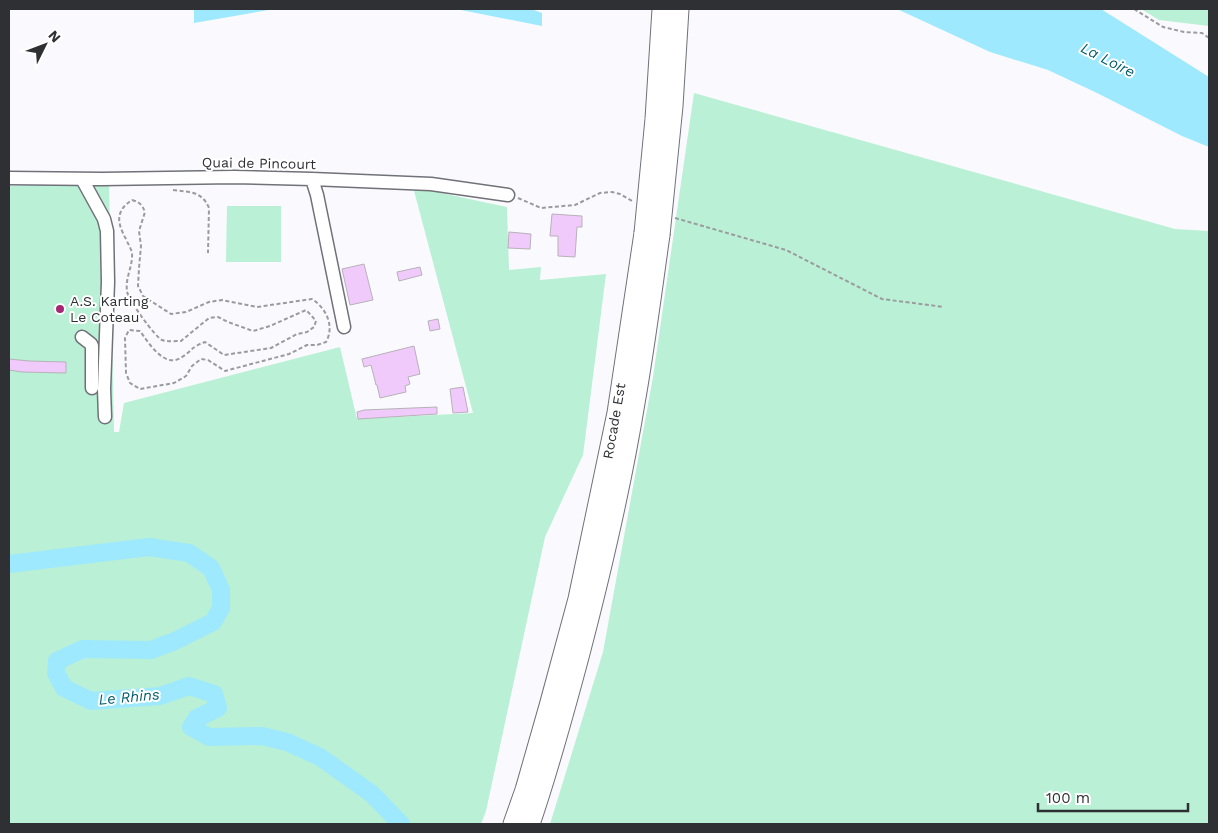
<svg xmlns="http://www.w3.org/2000/svg" width="1218" height="833" font-family="'Work Sans',sans-serif">
<style>
.green{fill:#baf0d5}
.water{fill:#9ee9fe}
.lines{fill:none;stroke-linecap:round;stroke-linejoin:round}
.river{stroke:#9ee9fe;stroke-width:18}
.building{fill:#f1cafc;stroke:#b7b1b8}
.minor-casing{stroke:#707179;stroke-width:15}
.highway-casing{stroke:#707179;stroke-width:21}
.path{stroke:#9b9b9f;stroke-width:2;stroke-dasharray:4 2.5;stroke-linecap:butt}
.minor{stroke:#fff;stroke-width:12}
.highway{stroke:#fff;stroke-width:19}
.highway-bridge-casing{stroke:#707179;stroke-width:21;stroke-linecap:butt}
.highway-bridge{stroke:#fff;stroke-width:19}
.poi-dot{fill:#a62676;stroke:#fff;stroke-width:2}
.labels{text-anchor:middle;dominant-baseline:central;stroke-width:4;stroke-linejoin:round;paint-order:stroke}
.street-label{font-size:14px;fill:#2f3034;stroke:#fff}
.poi-label{font-size:14px;fill:#2f3034;stroke:#fff;text-anchor:start}
.water-label{font-size:15px;font-style:italic;fill:#045c6e;stroke:#fff}
</style>
<rect width="100%" height="100%" fill="#fafafe"/>
<!-- green -->
<path class="green" d="M1141,9H1209V26L1159,20Z
M694,93L1175,229L1209,231V824H550L603,652L653,377Z
M109,182L114,432H119L124,403L340,347L357,419L473,413L413,187L507,207L509,270L541,267L540,280L606,274L583,455L545,537L486,811L481,824H9V186Z
M227,206H281V262H226Z"/>
<!-- water -->
<path class="water" d="M194,9H274L194,23Z
M456,9H531L542,13V26Z
M897,9H1101L1209,77V147L1182,136L1097,93L1048,70L990,52Z"/>
<g class="lines">
<!-- river -->
<path class="river" d="M9,564L149,547L189,553L211,568L221,590V608L213,622L175,641L151,650L83,649L57,661L56,673L64,688L91,701L160,696L189,686L214,694L218,708L197,718L191,727L209,737L262,736L287,742L320,757L372,794L401,824"/>
</g>
<!-- building -->
<path class="building" d="M552,214L582,216V227H577L575,257L558,256V236H550Z
M509,232L531,234L530,249L508,248Z
M364,264L373,300L350,305L342,269Z
M420,267L422,275L399,281L397,272Z
M438,319L440,329L430,331L428,321Z
M414,346L420,374L408,377L410,384L405,386L406,392L380,398L377,385H376L371,365L364,367L362,359Z
M9,359L29,361L66,362V373L22,372L9,370Z
M463,387L468,412L453,413L450,389Z
M437,407V414L358,419L357,412L364,410Z"/>
<g class="lines">
<!-- minor casing -->
<g class="minor-casing">
<path id="minor" d="M9,178L102,179L234,177L312,179L431,184L508,195
M82,179L104,219L107,231L108,282L104,389L105,417
M312,179L317,195L344,327
M82,337L91,344L92,346V388"/>
</g>
<!-- highway casing -->
<g class="highway-casing">
<path id="highway" d="M513,824L525,790L549,706L578,599L617,413L644,233
M530,824C549,769 564,713 579,657C601,573 621,489 635,403C645,347 652,291 660,235"/>
</g>
<!-- path -->
<path class="path" d="M1134,9L1163,27L1184,32L1202,33L1209,38
M173,190C189,192 202,191 209,208L208,253
M518,198L541,208L575,205L600,193L612,192L620,194L634,202
M132,200C139,202 142,204 145,212L139,231L141,246L139,268L138,286L143,296L171,314L186,312L209,302L222,300L257,307L312,299C326,308 335,326 326,342L317,345H307L289,354L225,371L208,360L201,359L192,366L186,376L174,383L140,389L130,383L126,373L125,338L129,330L140,331C148,342 165,370 182,357C193,350 191,347 205,342L224,355L271,348L297,334L307,332L314,327L316,321L311,315L306,310L270,326L253,331L228,322L218,317L209,318L181,341C175,341 168,342 162,340C155,337 127,298 127,291C125,278 133,266 132,253C131,248 128,244 126,239C117,223 115,211 132,200Z
M675,218L786,250L882,299L944,307"/>
<!-- minor -->
<use href="#minor" class="minor"/>
<!-- highway -->
<use href="#highway" class="highway"/>
<!-- highway-bridge casing -->
<g class="highway-bridge-casing">
<path id="highway-bridge" d="M644,233L655,119L662,9
M660,235L673,106L679,9"/>
</g>
<!-- highway-bridge -->
<use href="#highway-bridge" class="highway-bridge"/>
</g>
<!-- markers -->
<circle class="poi-dot" cx="60" cy="309" r="5"/>
<g class="labels">
<!-- street labels -->
<g class="street-label">
<text transform="translate(259 163) rotate(1)">Quai de Pincourt</text>
<text transform="translate(614 421) rotate(-80)">Rocade Est</text>
</g>
<!-- poi labels -->
<g class="poi-label">
<text x="70" y="301">A.S. Karting<tspan x="70" dy="16">Le Coteau</tspan></text>
</g>
<!-- water labels -->
<g class="water-label">
<text transform="translate(1108 60) rotate(27)">La Loire</text>
<text transform="translate(129 697) rotate(-5)">Le Rhins</text>
</g>
</g>
<!-- border -->
<rect width="1218" height="833" fill="none" stroke="#2f3034" stroke-width="20"/>
<!-- north arrow -->
<g transform="translate(45 45) rotate(48)" stroke="#ffffff" stroke-width="4" paint-order="stroke">
<path d="M0-4L9 19L0 12L-9 19Z" fill="#2f3034"/>
<text y="-8" font-size="14" font-weight="bold" text-anchor="middle" fill="#2f3034">N</text>
</g>
<!-- scale -->
<path d="M1038 803v8h150v-8" fill="none" stroke="#2f3034" stroke-width="2.5"/>
<text x="1046" y="803" font-size="15" fill="#2f3034" stroke="#ffffff" stroke-width="4" paint-order="stroke">100 m</text>
</svg>
